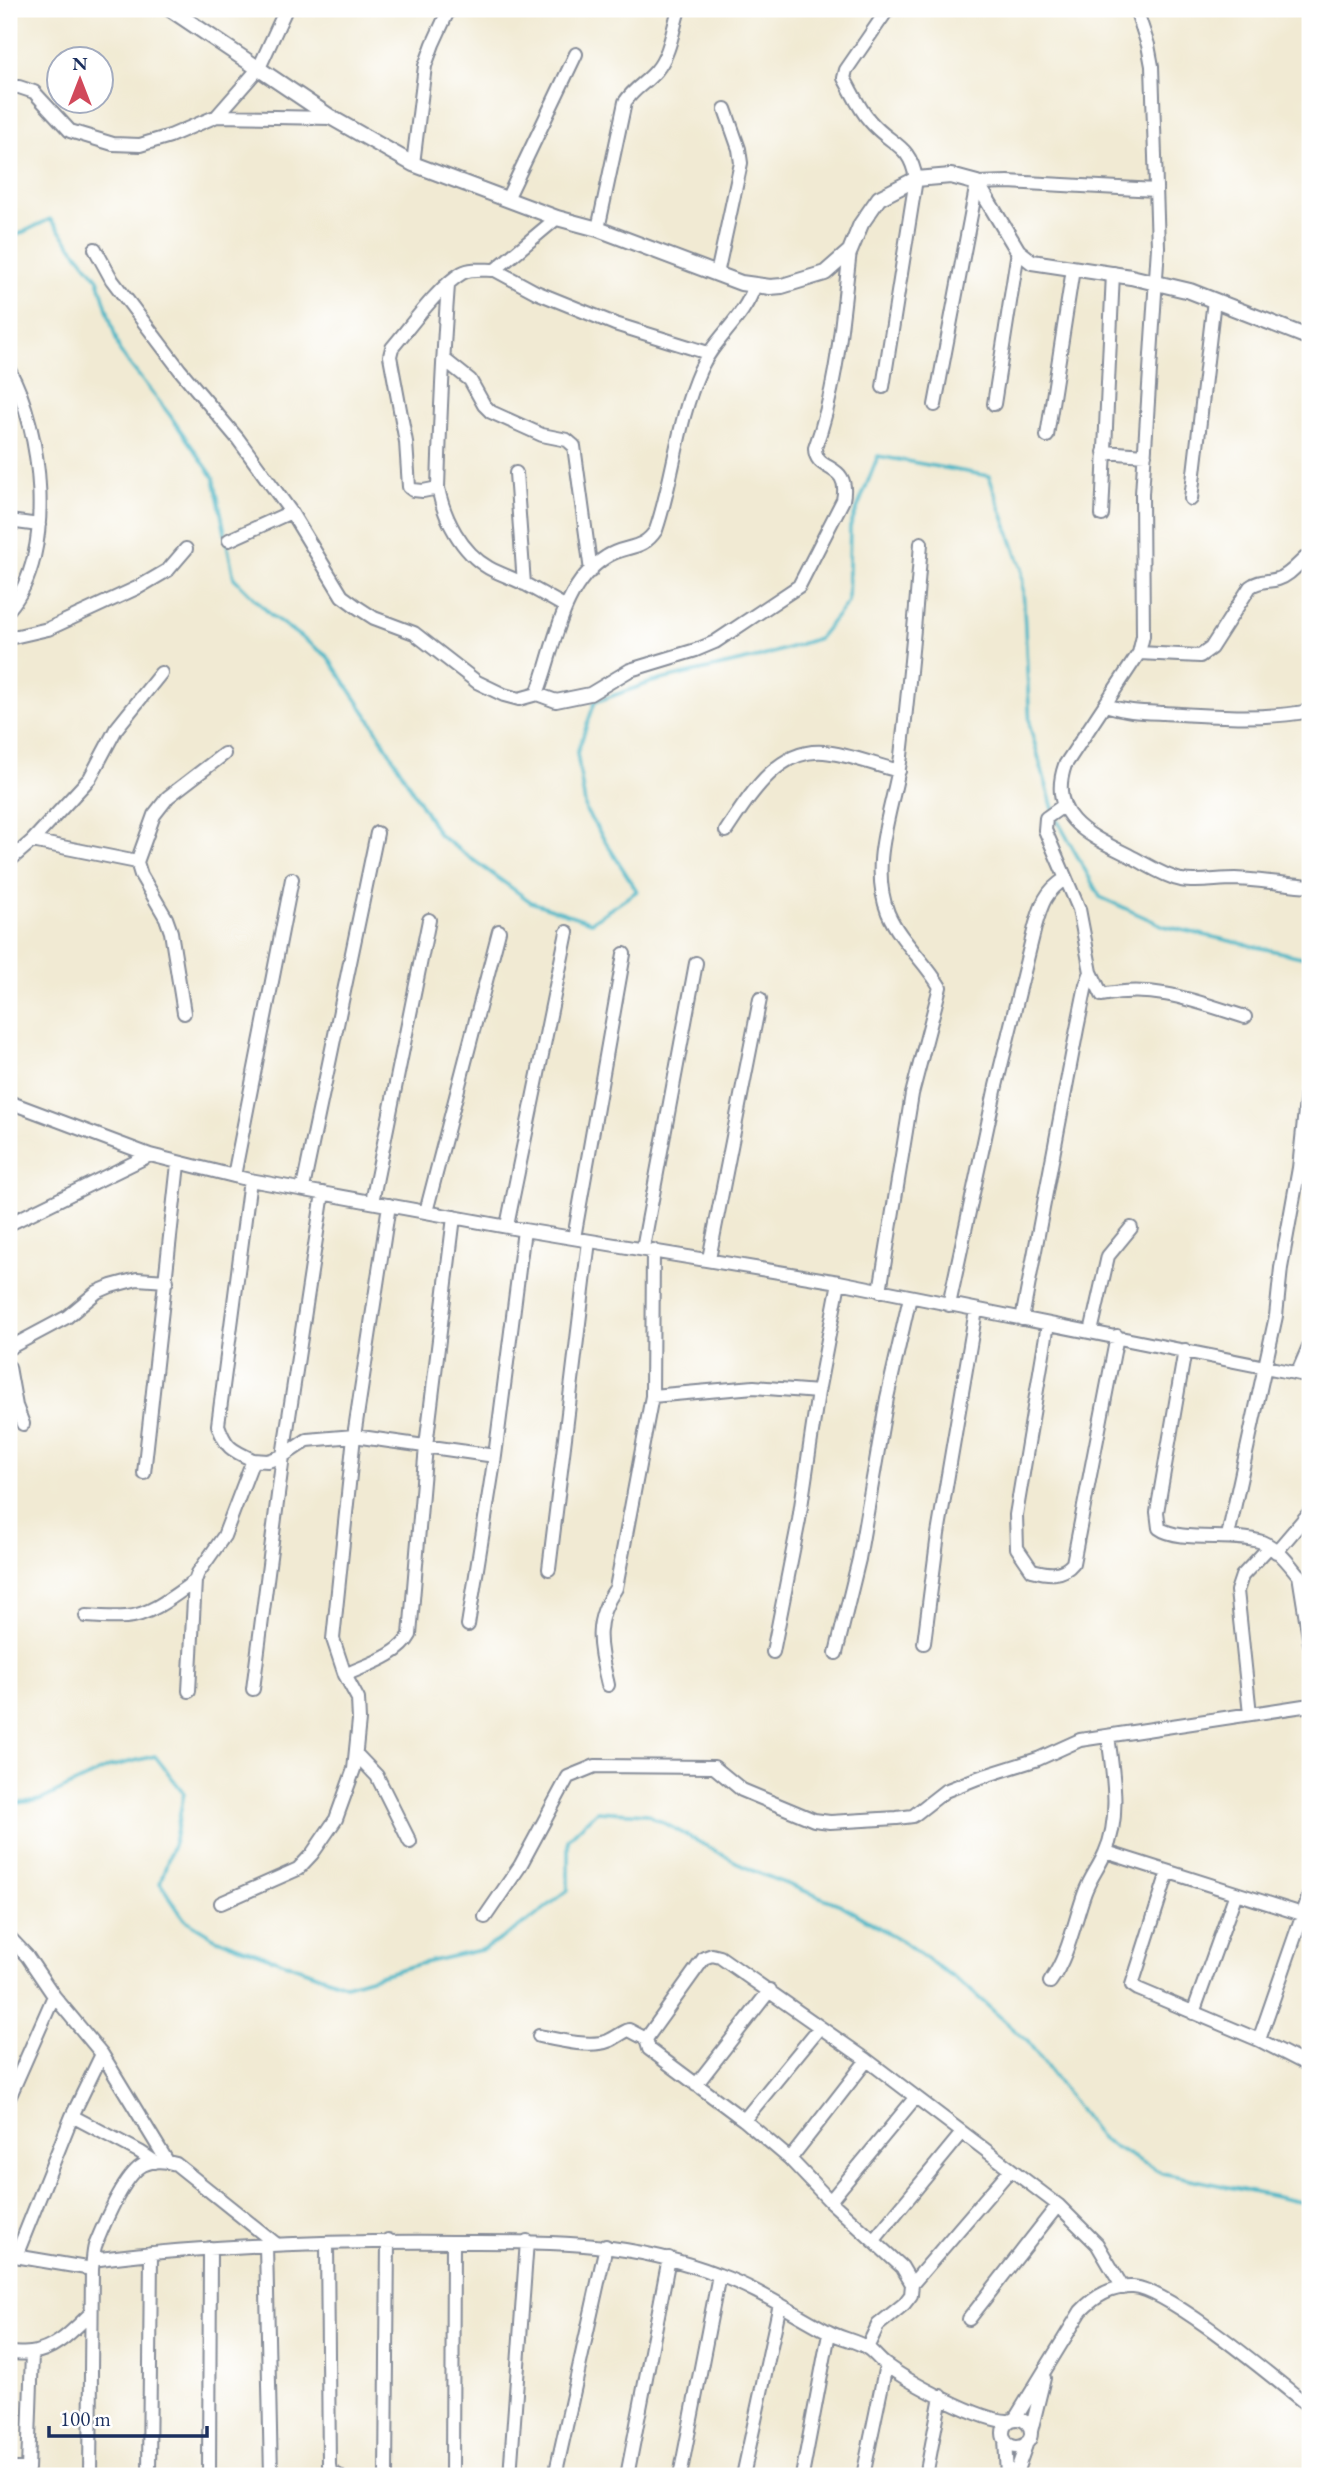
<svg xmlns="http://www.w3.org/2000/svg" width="1319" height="2485" font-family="'EB Garamond',serif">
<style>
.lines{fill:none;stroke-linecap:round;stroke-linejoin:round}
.stream{stroke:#4ab6c6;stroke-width:3.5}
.minor-casing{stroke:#868c98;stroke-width:16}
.tertiary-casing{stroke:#868c98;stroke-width:18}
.minor{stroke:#fff;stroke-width:12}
.tertiary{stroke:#fff;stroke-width:14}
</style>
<rect width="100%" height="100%" fill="#fff"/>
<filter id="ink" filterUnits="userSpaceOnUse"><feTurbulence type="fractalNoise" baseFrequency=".0143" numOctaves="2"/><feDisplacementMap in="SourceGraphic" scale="14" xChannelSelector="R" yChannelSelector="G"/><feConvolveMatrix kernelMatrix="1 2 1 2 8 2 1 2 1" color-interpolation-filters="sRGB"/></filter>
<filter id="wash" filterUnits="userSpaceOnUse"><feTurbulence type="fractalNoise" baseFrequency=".00686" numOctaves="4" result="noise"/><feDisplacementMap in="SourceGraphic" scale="28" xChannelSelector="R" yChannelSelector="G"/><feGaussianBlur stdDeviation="1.57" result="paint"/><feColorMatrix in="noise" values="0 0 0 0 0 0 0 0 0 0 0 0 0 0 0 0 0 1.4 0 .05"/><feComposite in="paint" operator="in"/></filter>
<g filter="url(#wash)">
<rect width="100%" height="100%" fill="#f1ead3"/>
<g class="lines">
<!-- stream -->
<path class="stream" d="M9,239L50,219L98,279L120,352L169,414L214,478L234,578L272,616L327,656L373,724L439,835L531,902L591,922L637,891L586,811L577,753L595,702L652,682L760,657L819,638L848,602L850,527L878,456L989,476L1022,569L1030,727L1053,809
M1055,816L1100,897L1164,926L1310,959
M9,1804L41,1800L109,1767L155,1756L184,1793L175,1839L160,1883L184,1919L215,1938L346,1985L415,1965L485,1949L533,1918L568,1890V1839L597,1811L647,1814L751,1870L841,1905L905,1943L969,1989L1028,2042L1102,2140L1162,2173L1309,2204L1310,2206"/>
</g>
</g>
<g filter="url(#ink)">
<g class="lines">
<!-- minor casing -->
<g class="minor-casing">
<path id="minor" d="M1136,9L1148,45L1152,66L1158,247L1142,494L1143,636L1139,653L1065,765C1046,819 1093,837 1132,857C1148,865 1163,876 1181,880C1198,883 1217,879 1235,879C1260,880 1285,884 1310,886
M9,87H19L34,92L70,131L113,144L140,145L170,136L217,116L332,118
M217,116L259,68L286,9
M413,164L425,66L433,44L449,9
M507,199L576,54
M598,229L625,102C635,87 645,84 656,71C670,55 673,28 679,9
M95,249L112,280L180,370L238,439L291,512
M495,270L536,292L615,324L708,353
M717,274L741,163L739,149L725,109
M448,285C443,353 440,420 438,488C444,518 461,552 489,568C500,574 512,578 523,583C538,591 552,599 566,607
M445,360L470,380L484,405L491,412L542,435L567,440L574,446L591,571
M9,370C42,428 57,555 9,609
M883,387L916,179C910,143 891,146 870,121C859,109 852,92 844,78L846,70L888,9
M994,404L1018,251
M935,405L977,183L1008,182L1156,190
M1047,436L1073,269
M1104,452L1145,455
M516,473L524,584
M438,488L423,491L413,490L409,487L406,442L390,356L392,348C410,327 438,287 462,273C471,268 484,270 495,270L557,218
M1191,499L1214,300
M1102,515L1113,273
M9,521L39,525
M229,540L291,512L342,596L357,607L374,618L414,633L477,682L504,695L519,699L537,694C555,648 560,586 606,557C625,544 642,552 656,530C674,477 677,422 700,370C714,338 744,319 755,285
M9,638L48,629L139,587L168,570L186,549
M1139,653L1200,656L1211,648L1250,587C1259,580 1268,582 1278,579C1291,575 1299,562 1310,554
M537,694L556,701L590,694L630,670L696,650L715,642L799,586L843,500C851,461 815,474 815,448C838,385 842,317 850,251
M1105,705C1127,712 1141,712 1164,713C1214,716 1260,720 1310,711
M1063,806L1046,818L1045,830L1079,909L1091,972L1102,995C1155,984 1195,1001 1245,1017
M726,831C749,797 777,748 824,752C848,754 875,765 899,771
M32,841L137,862
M9,861L32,841L90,778L116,729L161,673
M184,1013L171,932L166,918L141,875L137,862L154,815L168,797L224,754
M9,1102L150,1155L250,1180L524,1230L839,1282L1310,1376
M234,1176L292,879
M250,1180L218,1425C226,1448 231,1450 253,1460
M303,1188L377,833
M372,1202L429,920
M426,1212L499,931
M9,1224L150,1155
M507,1226L567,932
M574,1238L624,954
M643,1248L696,963
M709,1259L760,999
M880,1291L912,1094L940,987C925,961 900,941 888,913C868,862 894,807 901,756C909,685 916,614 921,543
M949,1305L996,1086L1035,927C1041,906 1045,891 1065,879
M1022,1319L1077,1029L1086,985L1091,972
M1048,1324L1016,1515L1017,1548L1032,1570C1047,1574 1062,1577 1073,1563L1117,1336
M1091,1332L1108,1256L1131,1228
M9,1348L67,1317L97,1292L111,1286L137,1279L167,1281
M1185,1350L1157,1512L1159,1528C1179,1543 1234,1532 1262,1542C1283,1550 1295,1574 1310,1588
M9,1367L16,1406L23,1424
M1298,1372L1310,1344
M652,1396L754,1387L818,1392
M144,1473L178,1164
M1228,1536L1276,1316L1281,1268L1299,1168L1310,1062
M1276,1552L1310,1512
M549,1569L589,1241
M1299,1575L1310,1644
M86,1616C99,1617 113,1618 126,1617C151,1615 175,1595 195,1581
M468,1625L495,1456L524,1230
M924,1643L938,1534L976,1310
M773,1652L799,1520L818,1392L839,1282
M836,1653L859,1559L887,1398L910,1297
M345,1675C366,1665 399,1656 410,1635L426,1446L454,1217
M608,1685C599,1646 592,1623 616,1588L652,1396L653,1250
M253,1689L283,1456L323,1193
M189,1691L195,1581L198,1573L224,1536L253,1460L268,1461L283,1456L307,1440L354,1436L495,1456
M1250,1714L1237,1591L1242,1576L1270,1546
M357,1755L377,1776L410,1842
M1106,1852L1302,1914
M1168,1872L1132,1985L1138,1989L1259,2040L1302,2062L1310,2063
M221,1903L298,1869L312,1854L336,1819L354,1769L359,1720L358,1699L345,1675L333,1639L354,1436L389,1205
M485,1917L520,1866L568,1777L595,1766L714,1767L742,1790L814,1820L830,1822L897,1818L913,1816L945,1791L978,1778L1038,1759L1080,1740L1310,1705
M9,1937L27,1956L54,1996L102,2054L167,2161
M1050,1982C1069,1955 1074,1922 1085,1892C1090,1878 1099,1867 1105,1853C1121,1818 1113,1773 1108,1736
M1193,2013L1236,1893
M539,2036C558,2040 590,2048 608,2041C616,2038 622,2032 629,2030L646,2039L649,2049L744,2120L790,2159L830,2201L902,2267L912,2284L911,2295L904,2304L878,2325L867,2348
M646,2039L704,1958L712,1955L720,1957L867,2060L1058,2205L1097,2244L1123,2288
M1259,2040L1310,1893
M696,2085L770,1990
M9,2098L54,1996
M72,2116L140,2152L155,2162
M744,2120L820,2027
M790,2159L867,2060
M830,2201L915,2098
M874,2240L962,2133
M327,2243L329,2465L330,2471L339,2476
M266,2245L271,2476
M9,2255L92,2269
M94,2255L100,2259C218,2244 336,2241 454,2242C550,2242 628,2240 719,2275C758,2289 791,2312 827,2331C839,2338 854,2340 866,2347C873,2351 879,2360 886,2365C909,2382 982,2422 1009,2421
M16,2256L72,2116L102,2054
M912,2284L1010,2170
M969,2319L1058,2205
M9,2353C16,2353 24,2354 31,2353C56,2350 74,2329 91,2313
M1015,2419L1081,2311C1095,2296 1111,2286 1133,2287C1169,2289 1277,2381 1310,2407
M1003 2433a14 14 0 1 1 28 0a14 14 0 1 1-28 0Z
M1031,2431L1044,2378
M1005,2439L1007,2476
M9,2469H28L32,2353
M90,2476L92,2269C93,2262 93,2253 95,2246C103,2226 124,2175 143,2165C153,2160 166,2161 176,2164L276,2244
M149,2476L151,2253
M209,2476L210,2248
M386,2476L388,2240
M452,2476L453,2242
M510,2476L527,2241
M555,2476L606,2246
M627,2476L669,2258
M680,2476L719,2275
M743,2476L780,2304
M802,2476L829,2333
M863,2476L886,2365
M926,2476L941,2396
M1015,2476L1027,2442"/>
</g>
<!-- tertiary casing -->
<g class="tertiary-casing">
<path id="tertiary" d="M170,9L332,118L413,164L557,218L598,229L741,283L770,287L782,286L825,273L850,251L861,224L879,198L916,179L951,176L977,183L1018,251L1032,262L1131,277L1190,291L1310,338"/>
</g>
<!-- minor -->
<use href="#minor" class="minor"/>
<!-- tertiary -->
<use href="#tertiary" class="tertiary"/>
</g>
</g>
<!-- margin -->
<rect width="1319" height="2485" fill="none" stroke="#fff" stroke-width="35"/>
<!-- north arrow -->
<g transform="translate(80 80)"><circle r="33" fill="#ffffff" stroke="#a4acbf" stroke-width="2"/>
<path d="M0-5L12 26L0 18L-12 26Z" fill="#d1495b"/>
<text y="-10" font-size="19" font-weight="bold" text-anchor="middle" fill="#1b2f5e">N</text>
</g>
<!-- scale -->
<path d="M49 2426v10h158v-10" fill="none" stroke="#1b2f5e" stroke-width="3.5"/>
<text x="60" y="2426" font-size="21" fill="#1b2f5e" stroke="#ffffff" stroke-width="5" paint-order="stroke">100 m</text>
</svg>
